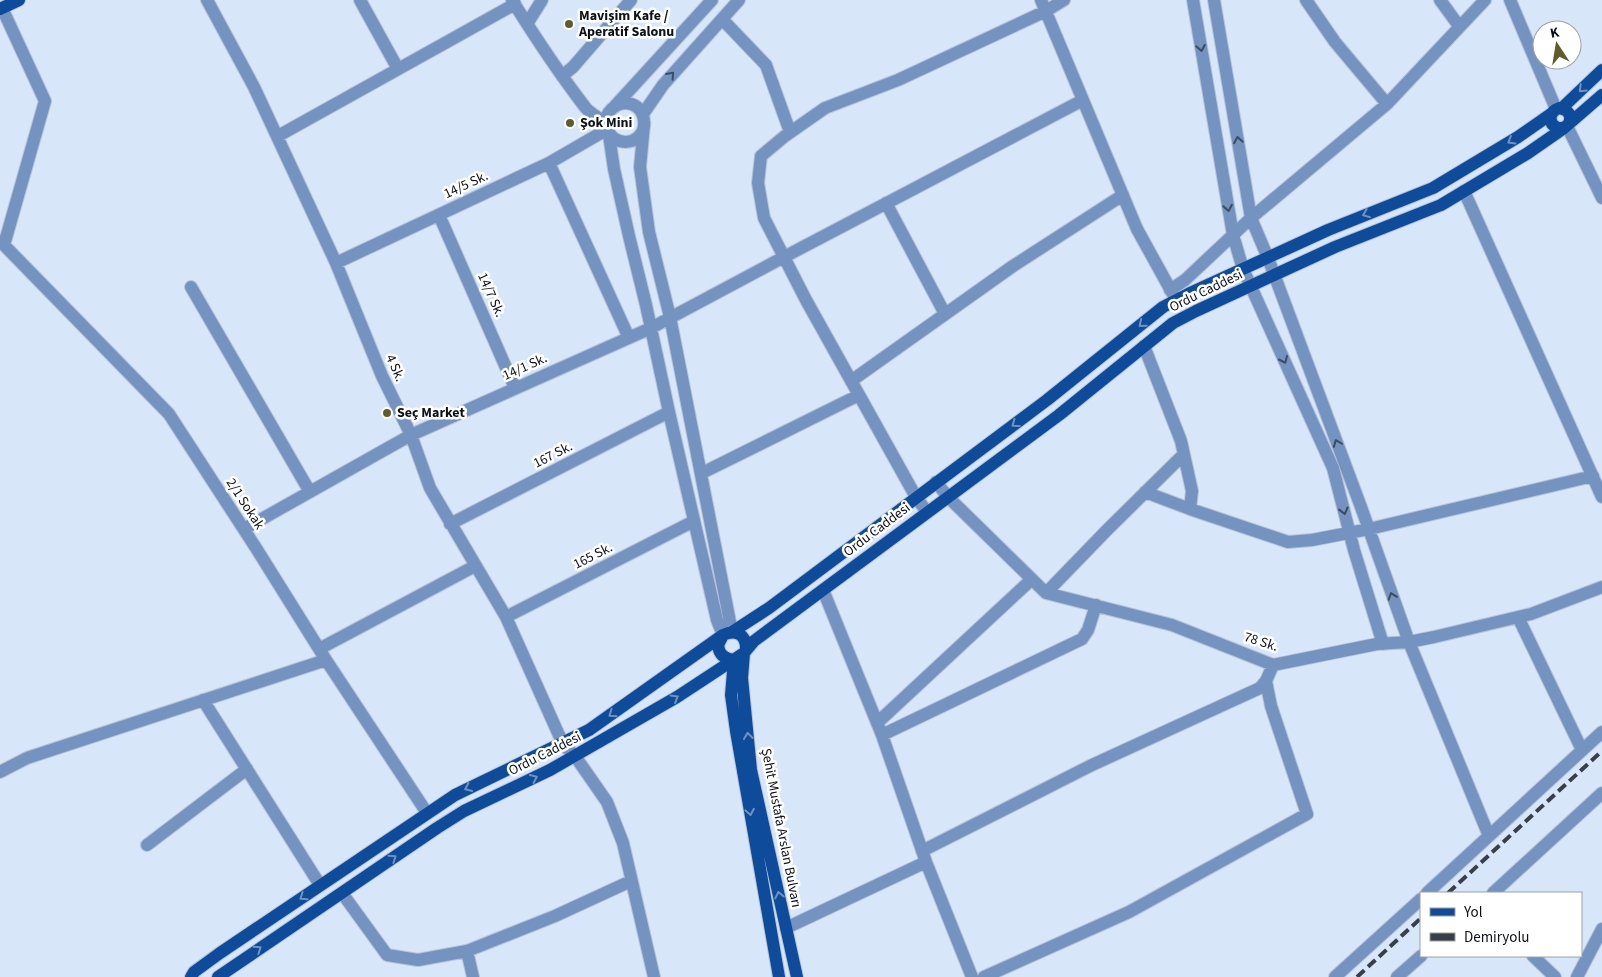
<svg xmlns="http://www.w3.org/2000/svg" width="1602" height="977" font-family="'Source Sans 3',sans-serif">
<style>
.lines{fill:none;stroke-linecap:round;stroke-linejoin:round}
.minor-casing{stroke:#b7c4d6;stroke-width:14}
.major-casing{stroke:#b7c4d6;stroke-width:14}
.minor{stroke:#7593c0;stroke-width:12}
.major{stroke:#0e4b9a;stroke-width:12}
.rail{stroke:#383f48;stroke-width:4;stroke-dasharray:10 5;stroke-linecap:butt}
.oneway{stroke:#3b4c63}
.oneway2{stroke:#6e93c2}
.poi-dot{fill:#5f5e2b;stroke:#fff;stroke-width:2}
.labels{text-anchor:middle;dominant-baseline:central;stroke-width:5;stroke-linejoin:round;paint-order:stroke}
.poi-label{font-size:14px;font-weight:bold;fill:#0c1117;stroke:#fff;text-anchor:start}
.street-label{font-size:14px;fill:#0c1117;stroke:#fff}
</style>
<rect width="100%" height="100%" fill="#d8e6fa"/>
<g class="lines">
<!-- minor casing -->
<g class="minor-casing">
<path id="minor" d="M207,0L254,87L336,263L382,376L411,435L430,488L506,617L563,744L575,756L607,802L623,843L654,977
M360,0L398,69
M512,0C535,37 559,73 585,107C590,114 601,118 605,124C609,130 608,135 615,139C622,143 631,143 637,138C642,134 645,128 644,121C642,96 607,98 605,124
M1041,0L1137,229L1174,296
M1193,0L1233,235L1243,269L1333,468L1354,550L1383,644
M1214,0L1251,218L1268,258L1361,507L1409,642L1489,836
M1306,0L1335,42L1387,104
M1440,0L1459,26
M1510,0L1556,109
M2,8L45,101L4,245
M722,19L766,65L790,132
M527,24L542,0
M562,76L573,67L631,0
M615,106L712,0
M643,114L663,85L739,0
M644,125L640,167L649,232L670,317L732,632
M1567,126L1602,198
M609,135L614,169L629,236L646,305L669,412L717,620L723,635
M278,136L515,4
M549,163L629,338
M1464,191L1602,497
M886,203L945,314
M439,215L515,388
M0,241L169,414L256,548L326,660L427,813
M336,263L549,163L606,130
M191,287L310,492
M1170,290L1185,280L1251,218L1387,104L1485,0
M1144,346L1181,441L1192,491L1190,509
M851,381L1013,266L1123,195
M702,473L859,395
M936,482L948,497L1046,593L1172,625L1273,665L1377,644L1409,642L1434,637L1531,614L1602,587
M1145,492L1190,509L1288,542L1312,540L1369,529L1593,476
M927,512L916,497L806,300L764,218L758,183L761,156L785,136L825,108L898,80L1046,11L1064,0
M450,524L669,412
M244,529L411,435L651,328L784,257L1083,100
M823,590L882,735L926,862L972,977
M1046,593L1107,530L1184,454
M506,617L694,521
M1518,617L1582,750
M319,649L475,566
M203,700L320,885
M877,723L1032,579
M882,735L1082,639L1088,630L1096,605
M0,772L27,758L326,660
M147,845L247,769
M922,851L1092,765L1260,688L1266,681
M342,893L387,955L418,960L467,951L555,916L631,881
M1427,893L1602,732
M1493,893L1602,793
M786,928L926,862
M467,951L473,977
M1533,956L1555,977
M984,977L1129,912L1307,814L1271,706L1266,681L1273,665
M1335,977L1421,899
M1397,977L1421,956
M1577,977L1602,929"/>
</g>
<!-- major casing -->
<g class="major-casing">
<path id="major" d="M0,9L19,0
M1562,108L1602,70
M1570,122V115L1566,110L1559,108C1551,111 1549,117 1552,124L1557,128H1564L1602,95
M732,632L769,608L1047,400L1163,307L1188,294L1328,230L1433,188L1518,137L1551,114
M746,648C746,634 735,629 723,635L718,645C719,655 725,659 734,660L731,695L736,731L779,977
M744,653L742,678L751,770L797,977
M191,977L194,972L220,953L455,795L589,730L723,635
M218,977L437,828L464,811L550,770L677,697L744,653L754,641L1059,415L1173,323L1196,311L1335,247L1441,205L1528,153L1564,128"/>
</g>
<!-- minor -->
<use href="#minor" class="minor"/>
<!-- major -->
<use href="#major" class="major"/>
<!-- rail -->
<path class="rail" d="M1448,893L1602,751
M1357,977L1421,918"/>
</g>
<!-- one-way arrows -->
<defs><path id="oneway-chevron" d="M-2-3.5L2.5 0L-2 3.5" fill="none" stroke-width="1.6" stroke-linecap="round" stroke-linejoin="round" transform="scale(1.25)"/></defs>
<g class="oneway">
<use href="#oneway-chevron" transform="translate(1201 48) rotate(80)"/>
<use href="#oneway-chevron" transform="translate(671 75) rotate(-48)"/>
<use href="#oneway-chevron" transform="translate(1238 140) rotate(-100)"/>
<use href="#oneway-chevron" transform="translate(1228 208) rotate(80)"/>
<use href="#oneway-chevron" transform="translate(1284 360) rotate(66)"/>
<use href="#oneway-chevron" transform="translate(1337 443) rotate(-111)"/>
<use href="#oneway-chevron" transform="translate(1344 511) rotate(76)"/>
<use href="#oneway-chevron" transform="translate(1392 596) rotate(-109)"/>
</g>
<g class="oneway2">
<use href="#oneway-chevron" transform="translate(1582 89) rotate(136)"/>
<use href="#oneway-chevron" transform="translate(1511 141) rotate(149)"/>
<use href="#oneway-chevron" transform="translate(1366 214) rotate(158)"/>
<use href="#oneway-chevron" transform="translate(1142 324) rotate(141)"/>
<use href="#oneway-chevron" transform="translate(1015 424) rotate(144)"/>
<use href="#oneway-chevron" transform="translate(675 698) rotate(-31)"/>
<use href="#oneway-chevron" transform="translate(612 714) rotate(145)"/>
<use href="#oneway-chevron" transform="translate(748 736) rotate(-96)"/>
<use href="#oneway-chevron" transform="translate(534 778) rotate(-25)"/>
<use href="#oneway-chevron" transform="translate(468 788) rotate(155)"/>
<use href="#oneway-chevron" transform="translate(750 812) rotate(80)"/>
<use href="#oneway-chevron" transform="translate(393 858) rotate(-34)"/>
<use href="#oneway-chevron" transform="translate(779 895) rotate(-102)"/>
<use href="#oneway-chevron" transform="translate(303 897) rotate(146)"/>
<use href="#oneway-chevron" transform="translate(258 949) rotate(-34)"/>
</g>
<!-- markers -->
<g class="poi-dot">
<circle cx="569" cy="24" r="5"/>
<circle cx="570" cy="123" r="5"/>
<circle cx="387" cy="413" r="5"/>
</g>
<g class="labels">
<!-- poi labels -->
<g class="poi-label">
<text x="579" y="16">Mavişim Kafe /<tspan x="579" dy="16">Aperatif Salonu</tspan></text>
<text x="580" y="123">Şok Mini</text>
<text x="397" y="413">Seç Market</text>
</g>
<!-- street labels -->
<g class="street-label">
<text transform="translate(466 185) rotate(-25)">14/5 Sk.</text>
<text transform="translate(1206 291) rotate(-26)">Ordu Caddesi</text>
<text transform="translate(491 295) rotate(66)">14/7 Sk.</text>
<text transform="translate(525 367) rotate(-24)">14/1 Sk.</text>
<text transform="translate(395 368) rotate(66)">4 Sk.</text>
<text transform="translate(553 455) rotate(-27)">167 Sk.</text>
<text transform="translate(245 504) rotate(57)">2/1 Sokak</text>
<text transform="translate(877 530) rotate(-37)">Ordu Caddesi</text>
<text transform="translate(593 556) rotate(-27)">165 Sk.</text>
<text transform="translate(1261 642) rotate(18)">78 Sk.</text>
<text transform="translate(545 754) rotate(-27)">Ordu Caddesi</text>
<text transform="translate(781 828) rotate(79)">Şehit Mustafa Arslan Bulvarı</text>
</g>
</g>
<!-- legend -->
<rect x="1420" y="892" width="162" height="65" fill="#ffffff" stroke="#9ea0a2"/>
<rect x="1430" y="908" width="25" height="8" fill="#0e4b9a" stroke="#9ea0a2"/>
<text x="1464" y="917" font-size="15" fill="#0c1117">Yol</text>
<rect x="1430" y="933" width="25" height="8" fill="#383f48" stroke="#9ea0a2"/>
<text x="1464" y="942" font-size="15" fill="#0c1117">Demiryolu</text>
<!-- north arrow -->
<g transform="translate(1557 45) rotate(348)"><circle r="24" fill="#ffffff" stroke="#9ea0a2"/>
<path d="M0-4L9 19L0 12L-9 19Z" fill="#5f5e2b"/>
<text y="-8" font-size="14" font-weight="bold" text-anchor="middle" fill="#0c1117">K</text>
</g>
</svg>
